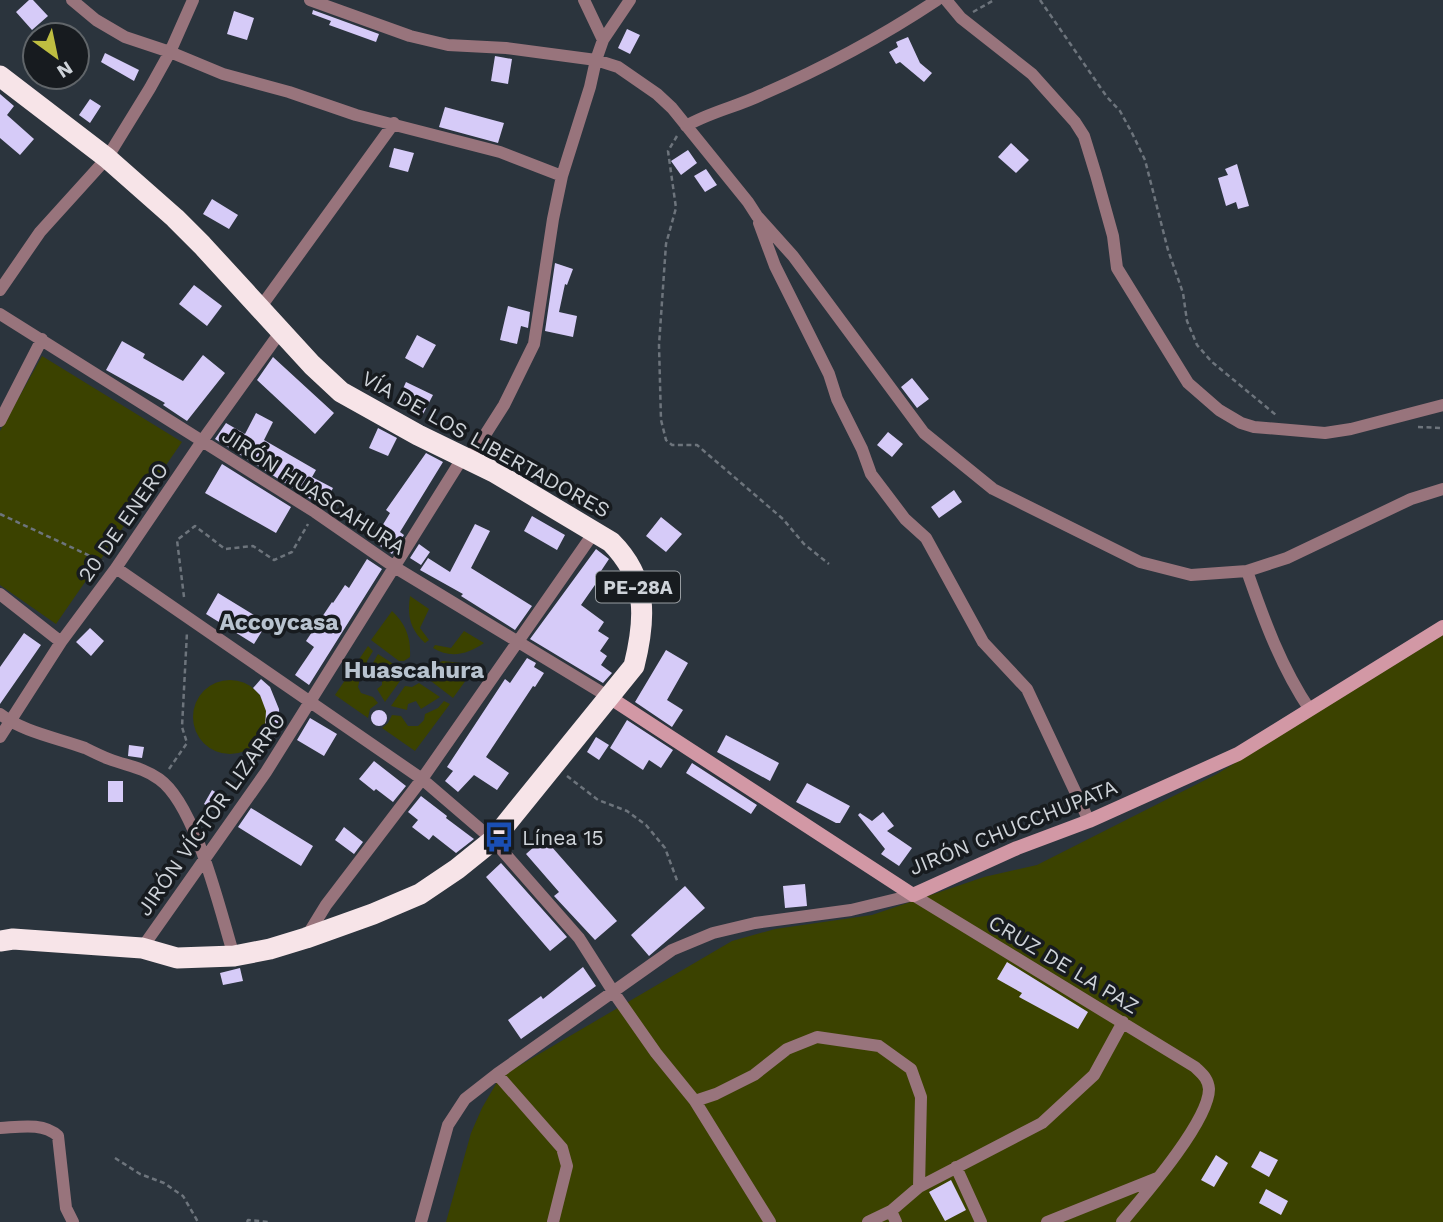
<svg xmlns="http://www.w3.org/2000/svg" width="1443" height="1222" font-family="'Work Sans',sans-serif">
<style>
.green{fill:#3b4200}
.building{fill:#d6cbf8}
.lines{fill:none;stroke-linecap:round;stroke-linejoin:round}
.path{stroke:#6d747c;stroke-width:2.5;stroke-dasharray:5 3.5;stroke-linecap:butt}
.street{stroke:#98747c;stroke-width:12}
.secondary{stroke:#d298a5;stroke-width:14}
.highway{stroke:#f7e4e8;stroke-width:21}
.labels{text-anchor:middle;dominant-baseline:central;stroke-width:7;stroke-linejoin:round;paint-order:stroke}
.shield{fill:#171b1f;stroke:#979ca1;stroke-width:2}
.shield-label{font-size:19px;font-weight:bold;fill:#ced3d9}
.street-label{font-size:21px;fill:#ced3d9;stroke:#171b1f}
.poi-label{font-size:21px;fill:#ced3d9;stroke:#171b1f;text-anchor:start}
.neighbourhood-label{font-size:23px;font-weight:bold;fill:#b8c3cf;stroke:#171b1f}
.quarter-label{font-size:24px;font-weight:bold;fill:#b8c3cf;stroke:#171b1f}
</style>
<rect width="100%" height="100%" fill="#2b343d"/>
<!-- green -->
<path class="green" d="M42,356L182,442L56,624L0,585V431Z
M410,596L429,609L420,628L429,640L425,643C410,629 407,616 410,596Z
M392,611C406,624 411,638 410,657L404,661H399L371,640Z
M464,631L484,643C468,654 451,659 433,648L435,645L451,648Z
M1443,635V1222H446L471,1133L482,1108L500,1077L732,941L775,929L872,915L984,877L1037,865L1217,774Z
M368,646L373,651L367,661V674L360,678L358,687L361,693L373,697L378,703L370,709L368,718L335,695Z
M378,654L398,667L396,675L400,681L385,702L377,689L382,685V680L379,676L373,675V663Z
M443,661L462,663L474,669L453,698L423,675L425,667Z
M193 717a37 37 0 1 1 74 0a37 37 0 1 1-74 0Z
M419,683L440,697L421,709L416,701L408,704L407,710L391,706L405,686L412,687Z
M444,701L450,704L415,751L382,728L388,723L392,715L401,716L408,726H418L424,720L425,714L438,708Z"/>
<!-- building -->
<path class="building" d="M29,0H33L48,16L32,30L16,12Z
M313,10L379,34L376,42L329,25L331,21L312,14Z
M234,11L254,18L247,40L227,34Z
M627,29L640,35L630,54L618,48Z
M908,37L920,63L932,73L924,82L900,62L896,64L889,52L898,47L896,42Z
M105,53L139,70L134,81L101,62Z
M495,56L512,59L508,84L491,81Z
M0,94L14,106L7,115L34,139L20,155L0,138Z
M90,99L101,106L90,123L79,115Z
M445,107L504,123L498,143L439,127Z
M1011,143L1029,160L1016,173L998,157Z
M394,148L414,153L408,172L389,167Z
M688,150L697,163L681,175L671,161Z
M1237,164L1249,206L1238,209L1236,202L1226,206L1218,178L1228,175L1225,169Z
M706,169L717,185L705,192L694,176Z
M212,199L238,215L229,229L203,214Z
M555,263L573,269L567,285L565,284L559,312L577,316L573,337L545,331Z
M194,285L222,306L207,326L179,304Z
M508,306L530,312L528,328L521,326L517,344L500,340Z
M417,335L436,345L423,368L405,358Z
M122,341L145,354L143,358L183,381L203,355L225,373L187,421L163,405L165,403L106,370Z
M273,357L334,413L315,434L257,380Z
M912,378L929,399L917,408L901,387Z
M406,382L433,395L422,416L396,404Z
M256,413L273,422L264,440L316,470L312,477L333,488L323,507L215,439L226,423L245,434Z
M378,428L397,438L388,456L369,448Z
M888,432L903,444L892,457L877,445Z
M426,453L443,462L400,532L404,535L392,554L377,544L380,539L376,536L390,513L386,510Z
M222,464L291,507L276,533L205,493Z
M954,490L962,502L939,518L931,507Z
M532,516L565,535L557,550L524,531Z
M661,517L682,534L666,552L646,536Z
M475,524L490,531L471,568L532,606L515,630L461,596L463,594L420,570L428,558L450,572Z
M419,544L430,552L421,565L410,558Z
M596,549L609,559L601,571L604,572L581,605L604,622L598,631L609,638L600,651L607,656L601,665L612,673L603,683L530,639Z
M367,559L382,569L309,685L295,675L314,647L306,641L332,602L333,603L345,585L349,588Z
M218,593L267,623L254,644L206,614Z
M90,628L104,641L91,656L76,642Z
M24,633L41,645L0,704V667Z
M666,650L688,663L667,700L683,710L672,727L635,702Z
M527,658L536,663L534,667L544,673L535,687L533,686L486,757L509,773L497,790L474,775L458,792L445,781L453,771L447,767L505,679L510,683Z
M261,679L270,687L279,709L280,727L272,744L261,737L265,728L266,711L260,695L253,688Z
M371 718a8 8 0 1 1 16 0a8 8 0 1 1-16 0Z
M310,718L337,734L324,756L297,740Z
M627,720L673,750L661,768L649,760L643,770L610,748Z
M726,735L779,763L770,781L717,752Z
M596,737L609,745L599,760L587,752Z
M129,745L144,747L142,758L128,756Z
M374,761L406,786L393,802L376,789L374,791L359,779Z
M692,763L757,805L751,814L686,773Z
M108,781H123V802H108Z
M807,783L850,806L840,823H836L796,802Z
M212,790L222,796L214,810L204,804Z
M421,796L447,816L446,818L474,839L456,853L433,835L429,840L412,827L418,820L408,812Z
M251,808L313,846L301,866L238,827Z
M883,812L894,826L887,831L912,848L899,866L881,854L885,849L858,815L860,813L872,821Z
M344,827L363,842L354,854L335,840Z
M544,838L617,921L595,940L554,896L559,892L526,854Z
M501,863L567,937L550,951L486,877Z
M805,884L807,906L785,908L783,886Z
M685,886L705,908L649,956L631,935Z
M1007,962L1088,1012L1078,1029L1019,997L1022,993L997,979Z
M583,967L596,986L521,1039L508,1020L541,996L543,999Z
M240,968L243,981L223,985L220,973Z
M1260,1151L1278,1160L1269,1177L1251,1167Z
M1216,1155L1228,1163L1214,1187L1201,1180Z
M951,1180L966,1210L945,1221L929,1192Z
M1266,1189L1288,1201L1281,1215L1259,1203Z"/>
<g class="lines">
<!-- path -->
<path class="path" d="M1040,0L1107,97L1120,111L1132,133L1145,160L1168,250L1183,293L1187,321L1197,345L1212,362L1276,415
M973,12L994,0
M677,136L668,151L676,208L666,244L659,345L661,420L666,440L672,445H697L783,519L804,544L829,564
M1418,427L1443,428
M0,514L103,562
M184,597L177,540L195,526L225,549L253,546L274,560L292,552L308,524
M169,769L187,743L182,727L187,632
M567,776L598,800L627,811L646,825L665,848L678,883
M115,1158L140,1174L164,1183L183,1196L198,1222
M247,1222L248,1220L269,1222"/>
<!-- street -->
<path class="street" d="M72,0L96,20L125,37L170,52L223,74L289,92L356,115L500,152L562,176
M310,0L410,36L448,45L506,48L596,60L618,67L657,94L672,108L748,202L757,216L793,256L924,433L993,489L1140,562L1191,575L1247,571L1287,558L1411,499L1443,489
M584,0L603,40
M946,0L961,18L1032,74L1075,122L1084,136L1096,175L1113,236L1117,268L1188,383L1219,410L1241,423L1254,427L1325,433L1351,429L1443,405
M686,126C710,112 736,107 761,95C821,69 883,36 937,0
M759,223L775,266L829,374L837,399L862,449L871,474L905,519L926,538L983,642L1027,689L1089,821
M0,290L40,232L107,158L150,88L170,52L193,0
M260,308L394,123
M0,314L315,512L396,568L609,697
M0,421L42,339
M469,460L504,405L534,344L553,219L562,176L590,87L596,60L603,40L630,0
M116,568L422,779L493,840L579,938L614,993L656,1053L695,1101L770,1222
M1247,571C1264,620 1281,667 1310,710
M0,594L61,642
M0,714C23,732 58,738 85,748C93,752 101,756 109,759C127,766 142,767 159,779C196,805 220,911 234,956
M0,737L61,642L116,568L202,441L281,331
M307,936L326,905L422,779L595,531
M142,948L266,772L463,457
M497,1074L562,1148L567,1166L553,1222
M695,1101L716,1094L754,1075L787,1049L817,1037L879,1046L911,1069L921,1097L919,1187
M0,1128C19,1127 43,1122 58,1136L66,1208L73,1222
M956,1167L981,1222
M421,1222L448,1125L465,1099L497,1074L672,950L713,933L755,923L851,910L913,895L1195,1067C1202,1074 1208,1078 1209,1089C1209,1121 1144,1196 1122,1222
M868,1222L891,1211
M896,1222L891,1211L919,1187L1042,1123L1094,1075L1123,1022
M1047,1222L1157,1178"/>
<!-- secondary -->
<path class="secondary" d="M609,697L913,895L1017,848L1089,821L1238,754L1443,627"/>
<!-- highway -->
<path class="highway" d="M0,76L107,158L175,218L202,245L312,365L341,392L418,435L494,472L611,542C648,579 646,618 634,666L493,840L457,869L420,894L373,914L306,938L270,949L234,956L177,958L142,948L13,939L0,941"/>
</g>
<!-- icons -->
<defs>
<g id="bus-bare" transform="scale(2.415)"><path d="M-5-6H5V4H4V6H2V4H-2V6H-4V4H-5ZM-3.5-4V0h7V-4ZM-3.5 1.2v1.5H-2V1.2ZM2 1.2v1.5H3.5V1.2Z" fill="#1a4fb4" stroke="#171b1f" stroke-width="2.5" paint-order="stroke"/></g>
</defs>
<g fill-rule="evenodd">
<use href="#bus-bare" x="499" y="837"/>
</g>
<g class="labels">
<!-- shield labels -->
<rect class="shield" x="596" y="571.5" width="84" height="31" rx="5"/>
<g class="shield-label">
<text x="638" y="587">PE-28A</text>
</g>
<!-- street labels -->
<g class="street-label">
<text transform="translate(486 444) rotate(29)">VÍA DE LOS LIBERTADORES</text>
<text transform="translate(314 491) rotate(33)">JIRÓN HUASCAHURA</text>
<text transform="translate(123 522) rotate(-55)">20 DE ENERO</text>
<text transform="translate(211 814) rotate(-55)">JIRÓN VÍCTOR LIZARRO</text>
<text transform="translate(1013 827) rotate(-22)">JIRÓN CHUCCHUPATA</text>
<text transform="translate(1064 964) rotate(31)">CRUZ DE LA PAZ</text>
</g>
<!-- poi labels -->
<g class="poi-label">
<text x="522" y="837">Línea 15</text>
</g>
<!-- neighbourhood labels -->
<g class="neighbourhood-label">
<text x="279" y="622">Accoycasa</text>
</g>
<!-- quarter labels -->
<g class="quarter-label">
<text x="414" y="670">Huascahura</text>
</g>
</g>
<!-- north arrow -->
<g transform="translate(56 56) rotate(147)"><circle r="33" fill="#171b1f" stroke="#606569" stroke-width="2"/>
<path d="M0-5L12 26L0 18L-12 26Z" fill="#bfbe41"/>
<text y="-10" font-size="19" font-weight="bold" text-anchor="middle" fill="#ced3d9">N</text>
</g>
</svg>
